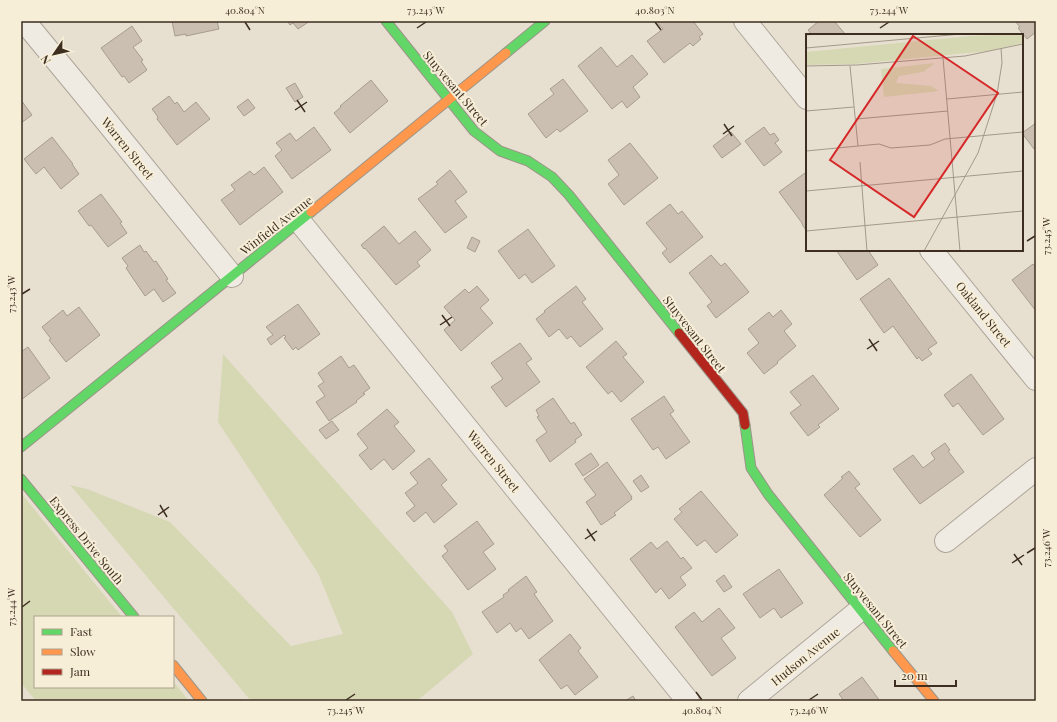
<svg xmlns="http://www.w3.org/2000/svg" width="1057" height="722" font-family="'Playfair Display',serif">
<style>
.green{fill:#d6d7b3}
.building{fill:#cbbfb2;stroke:#a89c90}
.lines{fill:none;stroke-linecap:round;stroke-linejoin:round}
.street-casing{stroke:#ada599;stroke-width:24}
.fast-casing{stroke:#9c958a;stroke-width:11}
.slow-casing{stroke:#9c958a;stroke-width:11}
.jam-casing{stroke:#9c958a;stroke-width:11}
.street{stroke:#efebe3;stroke-width:22}
.fast{stroke:#63d668;stroke-width:9}
.slow{stroke:#ff974d;stroke-width:9}
.jam{stroke:#b3261e;stroke-width:9}
.ticks{fill:none;stroke:#3d2e20;stroke-width:1.5}
.labels{text-anchor:middle;dominant-baseline:central;stroke-width:4;stroke-linejoin:round;paint-order:stroke}
.street-label{font-size:12px;fill:#3d2e20;stroke:#f7eed8}
.inset-road{fill:none;stroke:#a3998a;stroke-width:1}
.view{fill:#d62828;fill-opacity:0.15;stroke:#d62828;stroke-width:2}
.inset-edge{fill:none;stroke:#3d2e20;stroke-width:2}
.neatline{fill:none;stroke:#3d2e20;stroke-width:1.5}
.ticks-label{font-size:10px;text-anchor:middle;fill:#3d2e20}
</style>
<rect width="100%" height="100%" fill="#e7e0d1"/>
<!-- green -->
<path class="green" d="M223,354L452,612L473,654L417,701H251L70,485L87,489L170,522L291,646L343,634L318,573L218,422Z
M21,493L122,617H35V687H173V681L189,701H36L21,683Z"/>
<!-- building -->
<path class="building" d="M172,21H217L219,29L186,36V34L175,36Z
M287,21H310L298,29L293,23L290,25Z
M656,21H693L703,34L699,37L701,39L693,46L690,43L664,63L647,41L663,29Z
M819,21H834L846,35H812L808,30Z
M1015,21H1036V32L1027,39L1018,28L1020,27Z
M132,26L142,41L133,47L143,60L141,61L147,70L129,83L124,76L122,77L101,48Z
M601,47L617,67L632,55L648,74L633,87L640,97L627,108L622,101L612,109L578,66Z
M563,79L588,111L560,132L557,129L546,138L528,114L554,94L550,89Z
M371,80L388,101L350,133L334,113L341,107L340,106Z
M295,83L303,97L295,102L286,88Z
M169,96L175,104L177,102L184,112L196,102L210,119L177,145L157,119L158,117L152,109Z
M248,99L255,108L244,116L237,107Z
M21,100L32,115L21,123Z
M1036,123V148L1034,149L1022,133Z
M314,127L331,150L292,179L275,156L282,150L276,143L290,133L296,141Z
M764,127L770,135L774,133L779,140L775,143L782,152L764,166L745,141Z
M731,132L741,144L722,158L713,146Z
M52,137L73,164H72L79,174L61,189L44,167L36,174L24,159Z
M630,143L658,178L624,205L608,184L619,175L608,160Z
M264,167L283,192L240,225L221,200L235,190L231,185L250,171L254,175Z
M450,170L467,192L455,201L467,217L445,233L418,199L438,184L436,182Z
M805,173L807,176V232L802,224V223L779,192Z
M101,194L122,222L120,223L127,233L108,247L91,225L89,226L78,211Z
M670,204L678,214L682,211L703,237L670,263L662,253L667,249L646,223Z
M384,226L399,244L415,231L431,250L417,262L420,266L396,285L365,248L364,249L361,245Z
M528,229L555,266L532,283L525,274L519,279L498,251Z
M472,237L480,241L475,252L467,248Z
M140,245L144,252L146,251L154,262L156,261L168,279L166,280L176,293L163,302L154,289L145,296L126,268L128,266L122,258Z
M836,250H868L878,265L857,280Z
M711,255L721,266L725,263L749,292L716,318L707,306L712,302L689,273Z
M1033,264L1036,268V311L1012,280Z
M889,278L937,343L928,349L932,354L922,361L919,357L917,359L893,326L884,333L860,299Z
M477,286L489,300L480,308L493,323L461,351L444,330L455,320L444,307L465,289L469,293Z
M576,286L586,299L582,302L603,329L580,347L571,336L567,339L559,329L549,337L536,319L545,312L544,311Z
M298,304L320,334L298,350L296,347L293,350L284,338L286,337L284,335L271,345L267,339L273,335L266,327Z
M79,307L100,335L66,362L49,340L51,339L42,327L63,310L67,316Z
M781,310L792,324L784,331L796,346L777,362L778,363L764,374L747,353L759,343L748,329L769,312L773,317Z
M616,341L627,354L623,357L644,382L621,402L612,391L608,394L586,367Z
M520,343L532,359L526,363L540,382L506,407L491,387L503,379L491,363Z
M28,347L50,378L21,400V352Z
M341,356L349,368L354,365L370,388L363,393L365,394L356,401L357,402L329,421L316,402L325,396L318,386L324,382L318,373Z
M971,374L1004,419L983,435L958,403L953,407L944,395Z
M813,375L839,409L818,425L820,427L808,436L790,413L801,405L790,392Z
M664,396L674,411L670,414L690,442L666,459L658,447L653,450L631,419Z
M553,398L571,424L574,422L582,435L575,440L576,442L550,462L536,440L547,432L537,417L539,416L536,410Z
M387,409L399,422L394,426L415,451L393,470L384,459L371,470L359,455L368,448L357,434Z
M332,421L339,430L326,439L319,430Z
M945,443L950,450L948,451L964,472L920,504L893,469L913,455L923,468L935,459L931,453Z
M591,453L599,465L583,476L575,464Z
M429,458L447,480L441,485L457,504L434,523L426,512L414,522L406,513L415,506L405,493L418,483L410,473Z
M607,462L632,497H631L632,499L614,513L616,515L601,525L586,502L596,495L584,479Z
M849,471L860,484L855,488L881,520L860,537L824,495L843,478L841,477Z
M641,475L649,487L641,492L633,481Z
M701,491L738,535L716,553L705,540L697,546L674,519L682,512L679,509Z
M477,521L494,544L483,552L496,569L468,590L442,556L448,551L444,546Z
M667,541L681,559L683,557L692,568L680,577L686,585L669,599L661,588L656,593L630,559L651,542L657,549Z
M779,569L803,603L781,618L774,608L760,618L743,594Z
M724,575L732,587L724,592L716,581Z
M526,576L537,592L534,594L553,621L529,639L521,628L516,632L510,623L497,633L482,612L504,597L503,595L509,591L508,590Z
M719,608L735,628L721,638L736,658L712,676L675,627L694,612L702,622Z
M570,634L581,648L578,651L598,677L575,695L567,685L561,689L539,660Z
M862,677L880,701H844L839,694Z
M633,696L636,701H625Z"/>
<g class="lines">
<!-- street casing -->
<g class="street-casing">
<path id="street" d="M24,21L81,90L232,276
M745,21L807,98
M300,222L688,701
M931,250L1036,379
M946,541L1036,469
M749,701L860,610"/>
</g>
<!-- fast casing -->
<g class="fast-casing">
<path id="fast" d="M386,21L474,131L500,151L528,161L552,177L569,195L679,333
M506,53L545,21
M745,425L751,468L768,494L893,651
M21,447L311,212
M21,479L134,617"/>
</g>
<!-- slow casing -->
<g class="slow-casing">
<path id="slow" d="M311,212L506,53
M893,651L934,701
M173,665L202,701"/>
</g>
<!-- jam casing -->
<g class="jam-casing">
<path id="jam" d="M679,333L743,413L745,425"/>
</g>
<!-- street -->
<use href="#street" class="street"/>
<!-- fast -->
<use href="#fast" class="fast"/>
<!-- slow -->
<use href="#slow" class="slow"/>
<!-- jam -->
<use href="#jam" class="jam"/>
</g>
<!-- ticks -->
<path class="ticks" d="M245,22L250,30M655,22L661,30M417,28L426,22M880,28L889,22M297,100L305,112M295,110L307,102M724,124L732,136M723,134L734,126M1027,241L1035,236M22,294L30,289M442,315L450,326M440,325L452,317M869,339L877,351M867,349L879,341M160,505L167,517M158,515L169,507M587,529L595,541M585,539L597,531M1027,553L1035,548M1014,554L1022,565M1012,563L1024,555M22,607L30,601M696,692L702,700M346,700L355,694M809,700L818,694"/>
<g class="labels">
<!-- street labels -->
<g class="street-label">
<text transform="translate(456 88) rotate(50)">Stuyvesant Street</text>
<text transform="translate(128 148) rotate(51)">Warren Street</text>
<text transform="translate(276 225) rotate(-38)">Winfield Avenue</text>
<text transform="translate(984 314) rotate(51)">Oakland Street</text>
<text transform="translate(695 334) rotate(52)">Stuyvesant Street</text>
<text transform="translate(494 461) rotate(51)">Warren Street</text>
<text transform="translate(87 540) rotate(51)">Express Drive South</text>
<text transform="translate(876 610) rotate(51)">Stuyvesant Street</text>
<text transform="translate(805 656) rotate(-39)">Hudson Avenue</text>
</g>
</g>
<!-- overview -->
<g transform="translate(806 34)">
<rect width="217" height="217" fill="#e7e0d1"/>
<path d="M217,0V9L182,17L49,30L0,31V18L164,2ZM129,29L117,38L93,42L90,49L125,52L133,57L78,63L75,35Z" fill="#d6d7b3"/>
<path class="inset-road" d="M0,1L12,0M0,14L155,0M137,24L154,217M0,32L51,31L159,22L217,10M44,32L52,112M141,65L217,58M0,77L48,73M50,85L142,77M0,117L73,110L85,114L124,111L139,105L217,98M54,128L61,217M0,157L217,137M0,197L217,177M118,217L172,119L191,60L196,29L195,14"/>
<path class="view" d="M107,2L192,59L108,183L24,126Z"/>
<rect width="217" height="217" class="inset-edge"/>
</g>
<!-- border -->
<rect width="1057" height="722" fill="none" stroke="#f7eed8" stroke-width="44"/>
<!-- legend -->
<rect x="34" y="616" width="140" height="72" fill="#f7eed8" stroke="#ada18e"/>
<rect x="42" y="629" width="20" height="6" fill="#63d668" stroke="#ada18e"/>
<text x="70" y="636" font-size="12" fill="#3d2e20">Fast</text>
<rect x="42" y="649" width="20" height="6" fill="#ff974d" stroke="#ada18e"/>
<text x="70" y="656" font-size="12" fill="#3d2e20">Slow</text>
<rect x="42" y="669" width="20" height="6" fill="#b3261e" stroke="#ada18e"/>
<text x="70" y="676" font-size="12" fill="#3d2e20">Jam</text>
<!-- north arrow -->
<g transform="translate(54 54) rotate(236)" stroke="#f7eed8" stroke-width="3" paint-order="stroke">
<path d="M0-3L7 15L0 10L-7 15Z" fill="#3d2e20"/>
<text y="-6" font-size="11" font-weight="bold" text-anchor="middle" fill="#3d2e20">N</text>
</g>
<!-- scale -->
<path d="M895 680v6h61v-6" fill="none" stroke="#3d2e20" stroke-width="2"/>
<text x="901" y="680" font-size="12" fill="#3d2e20" stroke="#f7eed8" stroke-width="3" paint-order="stroke">20 m</text>
<rect x="22" y="22" width="1013" height="678" class="neatline"/>
<g class="ticks-label">
<text x="245" y="14">40.804°N</text>
<text x="426" y="14">73.243°W</text>
<text x="655" y="14">40.803°N</text>
<text x="889" y="14">73.244°W</text>
<text transform="translate(1046 236) rotate(-90)" y="4">73.245°W</text>
<text transform="translate(11 294) rotate(-90)" y="4">73.243°W</text>
<text transform="translate(1046 548) rotate(-90)" y="4">73.246°W</text>
<text transform="translate(11 607) rotate(-90)" y="4">73.244°W</text>
<text x="346" y="714">73.245°W</text>
<text x="702" y="714">40.804°N</text>
<text x="809" y="714">73.246°W</text>
</g>
</svg>
